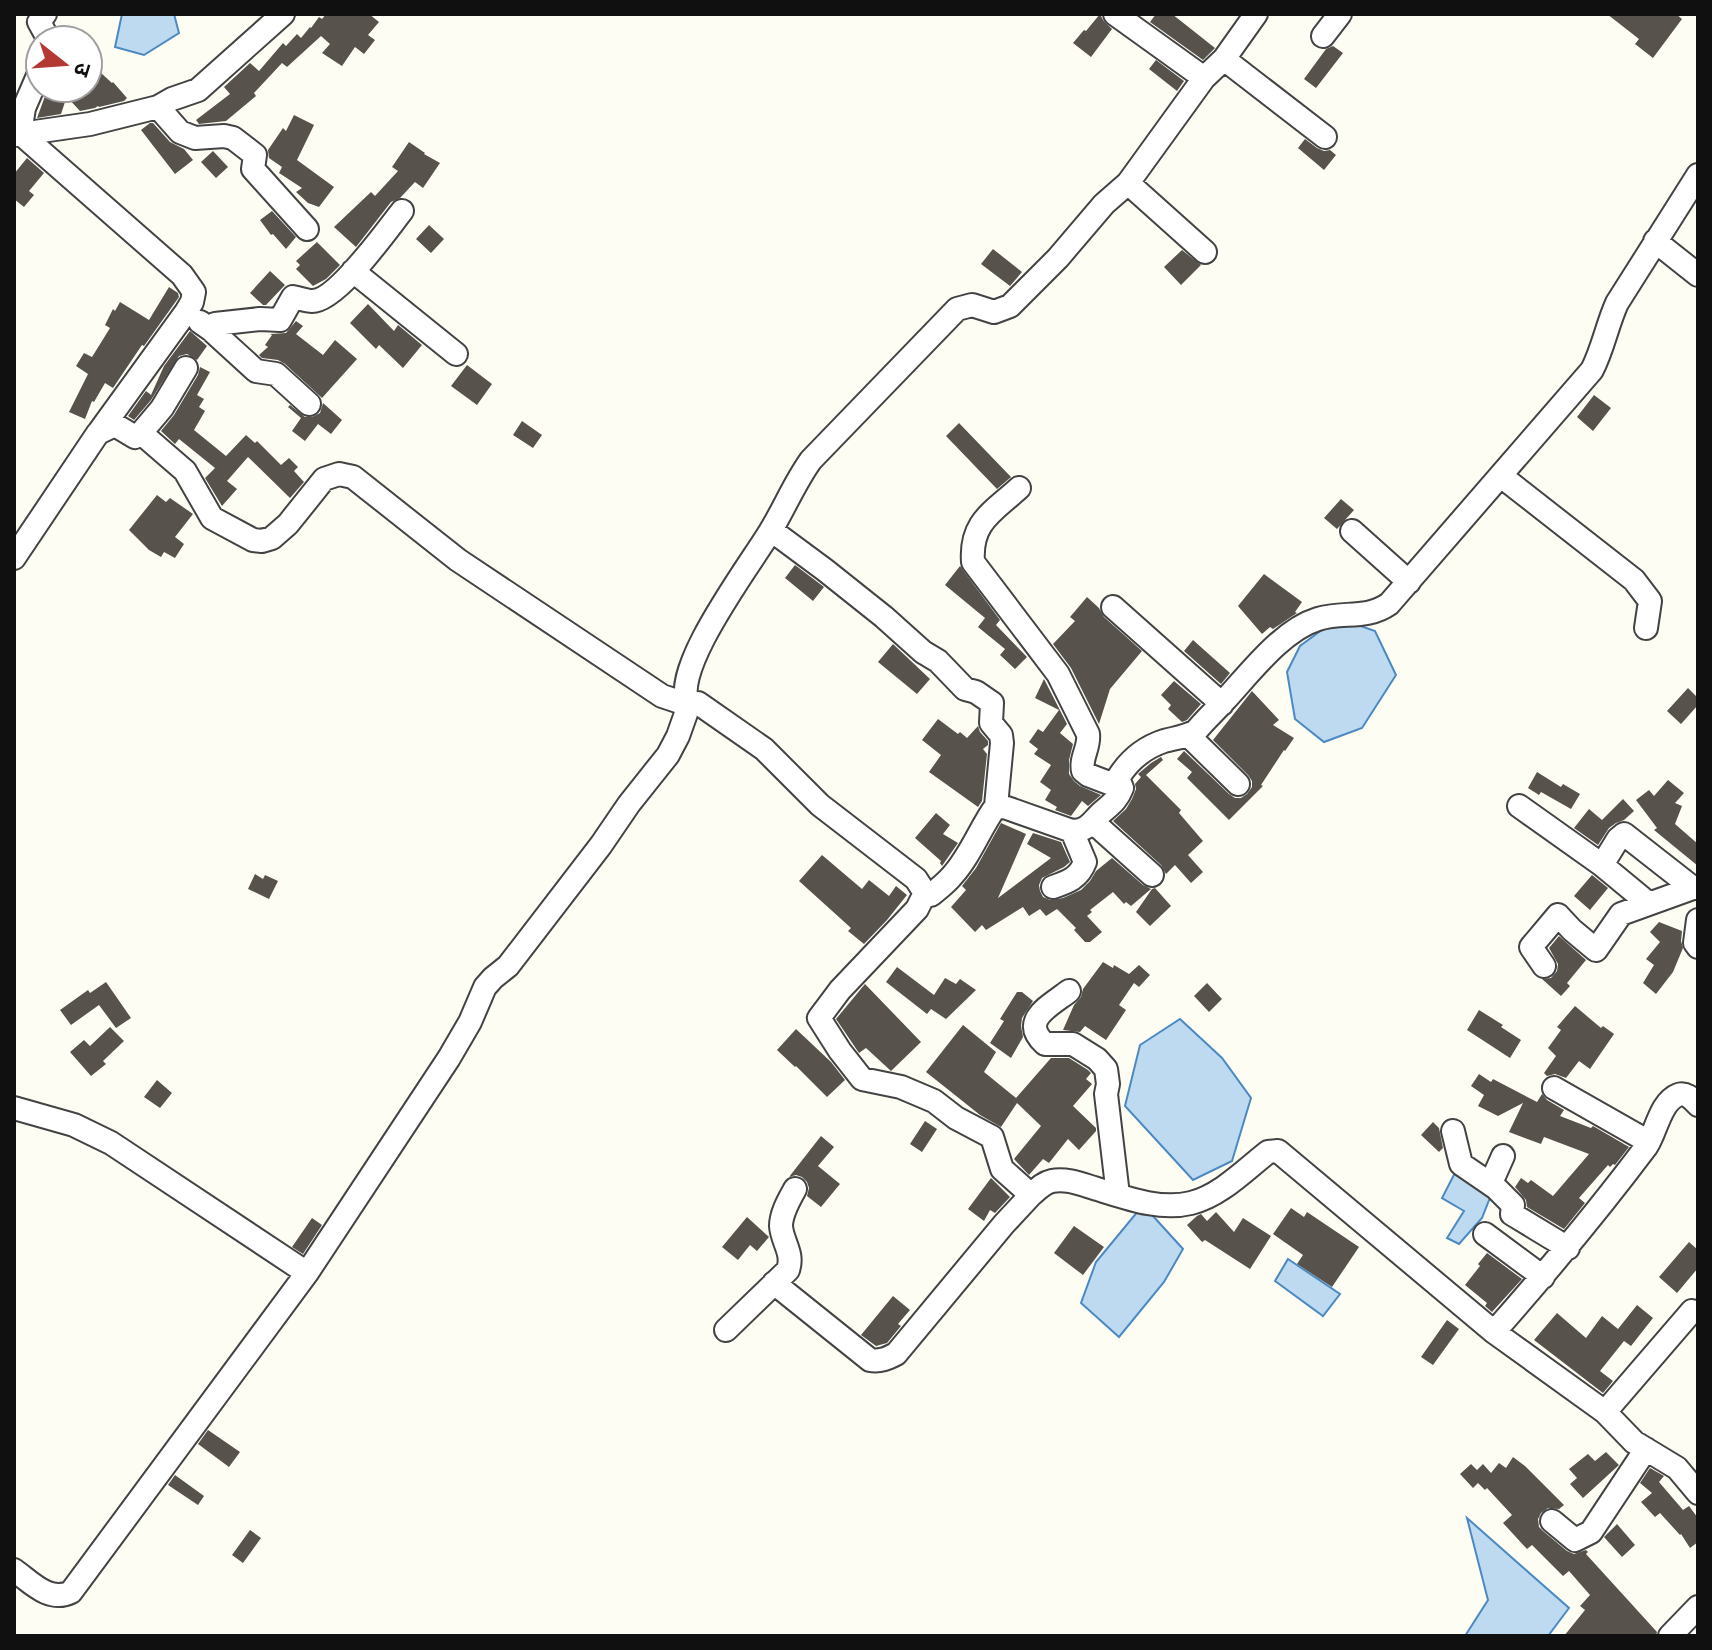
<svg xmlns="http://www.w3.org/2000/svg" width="1712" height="1650" font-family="'Noto Serif','Noto Sans Devanagari',serif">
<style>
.water{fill:#bddaf1;stroke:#4b89c1;stroke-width:2}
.building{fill:#58524d}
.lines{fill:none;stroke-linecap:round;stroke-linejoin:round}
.minor-casing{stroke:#434343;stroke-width:26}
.minor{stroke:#fff;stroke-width:22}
</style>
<rect width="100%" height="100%" fill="#fefdf4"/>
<!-- water -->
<path class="water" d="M122,14H174L179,33L144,55L115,47Z
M1338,618L1375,631L1396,675L1362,728L1324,742L1295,719L1287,672L1300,646Z
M1180,1019L1222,1058L1251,1098L1232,1161L1193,1180L1125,1106L1140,1045Z
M1459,1165L1493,1190L1482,1218L1459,1244L1447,1238L1464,1211L1442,1198Z
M1143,1205L1183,1249L1164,1282L1119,1337L1081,1303L1096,1262Z
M1288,1259L1340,1294L1323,1316L1275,1281Z
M1467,1518L1569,1608L1548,1636H1465L1488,1600Z"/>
<!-- building -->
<path class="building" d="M326,14H369L379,22L368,35L375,40L364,54L355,47L342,66L322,53L330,44L321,36L287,67L282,63L254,93L256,96L226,121L199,124L196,120L230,94L224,87L250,63L259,71L283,43L286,46L297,34L301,38L310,27L311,28L319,17L322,19Z
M1100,14L1103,20L1112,29L1091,57L1073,43L1084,30L1086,31Z
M1156,14H1172L1215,48L1203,60L1150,22Z
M1607,14H1676L1682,19L1653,58L1635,44L1639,39Z
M1333,46L1343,53L1316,88L1304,79L1326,49Z
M1156,60L1184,81L1177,91L1149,69Z
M88,73L98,77L101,73L112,83L113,82L127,98L124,101L99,107L98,106L95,108L80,111L67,97L71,88H88Z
M48,88L68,93L61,114L37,118Z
M294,115L314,125L297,160L334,187L319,207L308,203L296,192L302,188L279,173L282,167L269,158L268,150L283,128L286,131Z
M150,123H153L170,142L184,149L193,160L175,174L141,130Z
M1305,139L1317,148L1324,151L1330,150L1336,155L1324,170L1298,148Z
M409,142L425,153L424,154L440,163L423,188L415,182L400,198L391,202L356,247L334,227L371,192L375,196L398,171L392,167Z
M213,151L228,167L216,178L201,162Z
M27,158L44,173L29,191L34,195L24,207L14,199V174Z
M272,211L296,237L286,249L273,234L271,235L260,220Z
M429,225L444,239L431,253L416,239Z
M317,242L340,265L326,279L313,286L296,269L300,265L296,261Z
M993,249L1022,272L1010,286L981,264Z
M1182,250L1201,265L1181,285L1164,267Z
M270,271L285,285L266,305H263L250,293Z
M169,287L178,293L179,297L144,346L142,345L113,388L105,383L94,402L92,401L85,419L69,412L88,374L76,366L84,353L92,357L110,328L105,325L113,309L115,311L120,302L149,320Z
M368,304L394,331L398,325L422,345L403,368L379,345L376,349L350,323Z
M296,321L303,326L296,334L323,355L335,340L357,359L322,398L285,364L278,360L262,358L259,355L268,347L265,345L272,335L270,334L286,333Z
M190,331L207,346L197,360L187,354L179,356L151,400L134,420L128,416L146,391L151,395L164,366Z
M467,365L492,384L477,405L451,386Z
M200,367L210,372L197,395L204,399L199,407L205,411L194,430L226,456L246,435L255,443L257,441L281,465L289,458L298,467L294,471L304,482L290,498L248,457L227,481L237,489L222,506L205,478L215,468L179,439L175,444L161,431L174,415L198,375Z
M1594,395L1611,408L1593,431L1577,417Z
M323,403L342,420L331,434L318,424L305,441L292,431L301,418L288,407L290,405L305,417H312L320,413Z
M522,421L542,435L533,448L513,435Z
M959,423L1011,477L997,489L946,436Z
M157,495L166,502L170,498L193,514L175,537L184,544L175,558L164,552L161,557L149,550L129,530Z
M1341,499L1354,510L1337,529L1324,518Z
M795,565L824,587L813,601L785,578Z
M960,566L1000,620L996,625L1027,657L1015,669L1000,655L1005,649L978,627L985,618L945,585Z
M1264,574L1302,602L1295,612L1297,613L1273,629L1270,627L1262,634L1238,606Z
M1087,597L1099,608L1104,617L1142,651L1110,689L1099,724L1071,668L1053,644L1075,621L1070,617Z
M1193,640L1230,673L1221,684L1184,651Z
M893,644L930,679L917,694L878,662Z
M1044,679L1067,724L1060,733L1073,744L1069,760V774L1074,781L1080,786L1101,795L1088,806L1082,801L1071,816L1055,810L1057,807L1045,800L1051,790L1040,782L1051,765L1034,754L1038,749L1029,742L1038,729L1043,732L1059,710L1035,698Z
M1174,681L1201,704L1187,720L1182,722L1168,709L1171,705L1161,695Z
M1688,688L1698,698V705L1681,724L1667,711Z
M1252,691L1279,720L1273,725L1294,738L1285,751L1284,750L1261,785L1263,786L1229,820L1187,778L1192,772L1177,759L1184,751L1229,794L1235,798H1241L1247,794L1252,787V781L1248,775L1213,740Z
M938,719L958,734L960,732L967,738L978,726L980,732L988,741V745L983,749L987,754L982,801L978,807L929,772L941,755L922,740Z
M1161,757L1163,760L1146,775L1181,810L1179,813L1203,841L1188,855L1203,872L1191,883L1175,865L1166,874L1161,865L1113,821L1126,809L1132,799L1136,789L1135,784L1141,777L1138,774L1151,763Z
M1537,772L1561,787L1563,784L1580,794L1571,809L1541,792L1539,795L1528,788Z
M1668,780L1684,793L1675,803L1682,806L1675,824L1698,844V866L1654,830L1657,828L1636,800L1649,790L1654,796Z
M1623,799L1634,811L1624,820L1616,823L1609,828L1598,845L1574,828L1589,809L1602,820Z
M936,813L950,825L943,834L958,843L942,866L940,863L941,861L915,838Z
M1001,823L1026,834L998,898L1051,858L1027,844L1033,833L1061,842L1070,862L1064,867L1042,878L1039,885L1040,891L1043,897L1050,900L1063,898L1081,890L1090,881L1096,871L1112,858L1143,885L1151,889L1131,906L1126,902L1124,904L1113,892L1090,910L1092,912L1087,916L1102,932L1090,942H1085L1074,930L1076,928L1057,909L1046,916L1040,909L1029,916L1023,907L986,930L982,925L975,932L951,907L966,890L962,886L976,868Z
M822,855L862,889L869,880L889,896L896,886L907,895L887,920L864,944L848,931L851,928L799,881Z
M255,874L263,879L265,875L278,881L269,899L248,889Z
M1592,875L1608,888L1590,910L1574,896Z
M1155,888L1171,906L1150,926L1136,912L1152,889Z
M1659,922L1682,931L1681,941L1683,948L1673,972L1656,994L1643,983L1654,965L1646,959L1660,942L1650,932Z
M1559,936L1586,960L1567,983L1570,986L1561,996L1542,979L1551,978L1557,971L1558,964L1549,948Z
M1103,962L1113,968L1114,965L1129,974L1139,965L1150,975L1139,987L1134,983L1119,1005L1126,1010L1106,1040L1085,1026L1080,1032L1063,1030L1074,1005L1081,997L1083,989Z
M897,967L934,995L945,978L956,984L960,979L976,990L946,1019L931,1009L927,1014L886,982Z
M106,982L131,1018L116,1028L99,1005L71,1025L60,1010L88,990L90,993Z
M1207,983L1222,999L1209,1012L1194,996Z
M865,984L921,1042L891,1071L866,1048L859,1053L836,1019Z
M1017,992H1022L1033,1001L1022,1018L1021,1026L1023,1037L1011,1058L990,1043L1004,1021L1000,1019Z
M1575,1006L1601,1028L1603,1026L1614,1034L1590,1069L1579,1061L1566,1078L1555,1074L1547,1076L1544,1073L1556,1056L1548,1048L1561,1030L1557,1027Z
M1479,1010L1503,1025L1501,1027L1521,1040L1510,1058L1467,1030Z
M963,1025L996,1052L984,1072L1016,1098L1051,1058H1069L1088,1070L1091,1073L1086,1079L1092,1084L1073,1106L1096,1128V1131L1079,1150L1068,1139L1049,1163L1043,1159L1029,1175L1014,1159L1041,1126L1017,1103L1001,1127L980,1115L926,1072Z
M110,1027L124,1041L103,1061L106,1064L91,1076L70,1052L84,1040L90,1046Z
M796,1029L831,1062L845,1080L827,1097L796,1066L795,1067L777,1050Z
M1479,1074L1491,1082L1493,1079L1537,1102L1542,1094L1547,1100L1564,1110L1560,1116L1591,1128L1593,1126L1629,1147L1615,1165L1613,1164L1610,1167L1608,1165L1579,1198L1585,1203L1564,1229L1527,1207L1526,1200L1515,1187L1521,1178L1528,1183L1531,1180L1553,1196L1589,1154L1544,1137L1541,1144L1509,1132L1523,1103L1498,1116L1478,1106L1484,1095L1471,1086Z
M157,1080L172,1093L160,1108L144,1097Z
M925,1121L937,1129L922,1152L910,1144Z
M1433,1122L1439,1128L1443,1148L1439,1152L1421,1135Z
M821,1136L834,1147L818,1166L840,1184L821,1207L807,1196L809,1188L807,1182L802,1177L796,1175L789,1177Z
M991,1178L1010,1197L995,1213L990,1210L984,1221L968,1209Z
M1291,1208L1304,1217L1307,1212L1359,1247L1332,1287L1297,1264L1303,1255L1273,1234Z
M1216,1212L1234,1232L1243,1218L1271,1236L1250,1269L1205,1240L1202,1242L1187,1225L1197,1216L1201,1214L1207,1221Z
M747,1217L769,1237L757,1251L750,1245L738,1260L722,1247Z
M312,1218L322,1225L303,1254L292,1247Z
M1074,1226L1104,1247L1083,1275L1054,1253Z
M1689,1242L1698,1250V1268L1677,1293L1659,1277Z
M1487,1253L1522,1279L1492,1312L1485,1306L1487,1303L1465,1285L1480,1266L1478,1264Z
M893,1296L910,1310L898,1324L901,1326L887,1343L876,1346L861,1335Z
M1637,1305L1653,1318L1631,1346L1624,1341L1600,1371L1613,1381L1603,1393L1534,1340L1557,1313L1586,1338L1602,1316L1618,1329Z
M1447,1320L1459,1329L1433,1365L1421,1357Z
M208,1430L240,1452L229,1467L198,1444Z
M1606,1452L1619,1465L1583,1498L1570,1484L1577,1478L1569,1469L1588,1454L1595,1461Z
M1513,1457L1525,1466L1564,1505L1559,1509L1548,1508L1541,1513L1538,1519L1539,1527L1543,1531L1567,1551L1574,1554L1586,1550L1588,1552L1586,1554L1657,1632L1656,1636H1564L1585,1610L1580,1606L1590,1595L1569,1571L1563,1576L1532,1545L1527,1549L1503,1523L1512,1515L1487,1488L1485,1490L1478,1483L1473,1488L1460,1474L1471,1464L1477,1470L1483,1464L1491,1473L1499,1463L1506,1468Z
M1650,1468L1664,1476L1659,1482L1683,1510L1689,1506L1698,1518V1542L1690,1548L1681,1534L1680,1535L1660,1513L1655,1517L1641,1502L1652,1493L1640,1483Z
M175,1475L204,1496L198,1505L168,1485Z
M1617,1524L1635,1545L1622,1557L1604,1537Z
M250,1530L261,1538L243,1563L232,1555Z"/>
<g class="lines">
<!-- minor casing -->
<g class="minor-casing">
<path id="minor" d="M45,14L39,22L49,40
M1115,14L1204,78
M1323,36L1340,14
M1224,59L1325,137
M40,71L24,108L20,133L182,275L194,292L192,302L186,312L99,432
M158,107L180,132L195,138L224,136L233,138L255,155L253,169L307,229
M14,135L90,124L158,107L172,99L198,90L283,14
M1128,183L1205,252
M1655,241L1698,275
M353,271L456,354
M200,322L210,329L256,371L276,374L309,404
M210,329L215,324L260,319L280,320L293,297C299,298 306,301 312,301C337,301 386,231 402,211
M141,433L162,408L186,368
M1501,476L1634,580L1650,601L1646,628
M1019,488C993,512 970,522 973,562L1058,674L1088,734C1090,747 1080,758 1083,771L1088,775L1122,788
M771,530L825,570L884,617L923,652L938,661L965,689L976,692L992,703L991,723L1001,735L1002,743L996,806
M1352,531L1409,582
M14,558L98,433L115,425L135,437L141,433L185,471L212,518L253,540L262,541L272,538L288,524L324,479L339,474L353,477L458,560L662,696L689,705
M1113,607L1222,704
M689,705C668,672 753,561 771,530C785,507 795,482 811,460L957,309L972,305L994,312L1010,306L1058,258L1104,204L1128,183L1204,78L1224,59L1256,14
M1189,736L1238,784
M1519,806L1602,865L1648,903
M1094,823L1152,875
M1602,865L1618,839L1624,834L1693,888
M1053,887C1068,882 1079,878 1085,862L1072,831
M925,893L931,895C938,889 945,884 951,877C970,857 980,828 996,806L1007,808L1072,831C1088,830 1090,824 1100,814C1110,805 1117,801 1122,788L1118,778C1129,760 1143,748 1164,741C1175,738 1186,737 1196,731C1205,720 1216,710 1225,700C1250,673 1282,630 1318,619C1343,611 1366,620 1389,604L1592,370C1603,349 1607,325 1617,303L1698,175
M1698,920L1695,943L1698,947
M1544,966L1531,947L1558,915L1572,930L1596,950L1621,914L1693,888H1698
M1069,991C1050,1006 1019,1020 1045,1044H1073L1097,1059L1106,1069L1108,1084L1106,1094L1118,1195
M1554,1088L1649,1142
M14,1108L74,1125L111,1143L307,1273
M1453,1131L1461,1164L1496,1188
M1503,1156L1491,1183L1513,1205L1512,1214L1568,1248
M1031,1195C1038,1189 1043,1183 1052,1181C1066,1178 1081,1184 1094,1188C1124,1197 1159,1211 1191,1203C1220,1196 1245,1170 1268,1152L1278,1151L1494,1332L1605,1412L1634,1442L1677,1468L1698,1493
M1485,1234L1543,1277
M726,1330L788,1270C794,1253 782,1242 781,1226C781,1213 789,1200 795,1189
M1494,1332C1547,1272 1598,1211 1646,1147C1656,1133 1660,1102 1678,1095C1686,1092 1693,1099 1698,1105
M1605,1412L1692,1311
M1552,1521L1575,1540L1591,1532L1646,1449
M14,1570C31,1582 49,1603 71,1592L307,1273L449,1058L470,1022L485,987L493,978L508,966L601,845L629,804L668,755L678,736L689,705L698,703L764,749L820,805L916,879L925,893L917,909L840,990L819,1018L840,1051L862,1079L901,1087L934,1101L956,1118L992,1137L1002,1169L1031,1195L1004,1224L896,1354C888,1358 880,1362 870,1360L774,1283
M1670,1636L1698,1607"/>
</g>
<!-- minor -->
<use href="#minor" class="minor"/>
</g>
<!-- border -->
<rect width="1712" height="1650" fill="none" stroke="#101010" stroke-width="32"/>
<!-- north arrow -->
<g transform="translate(64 64) rotate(107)"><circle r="38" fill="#ffffff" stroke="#9f9f9f" stroke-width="2"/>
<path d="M0-6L14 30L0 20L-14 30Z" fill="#b43834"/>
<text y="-12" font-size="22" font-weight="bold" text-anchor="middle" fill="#101010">उ</text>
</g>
</svg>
